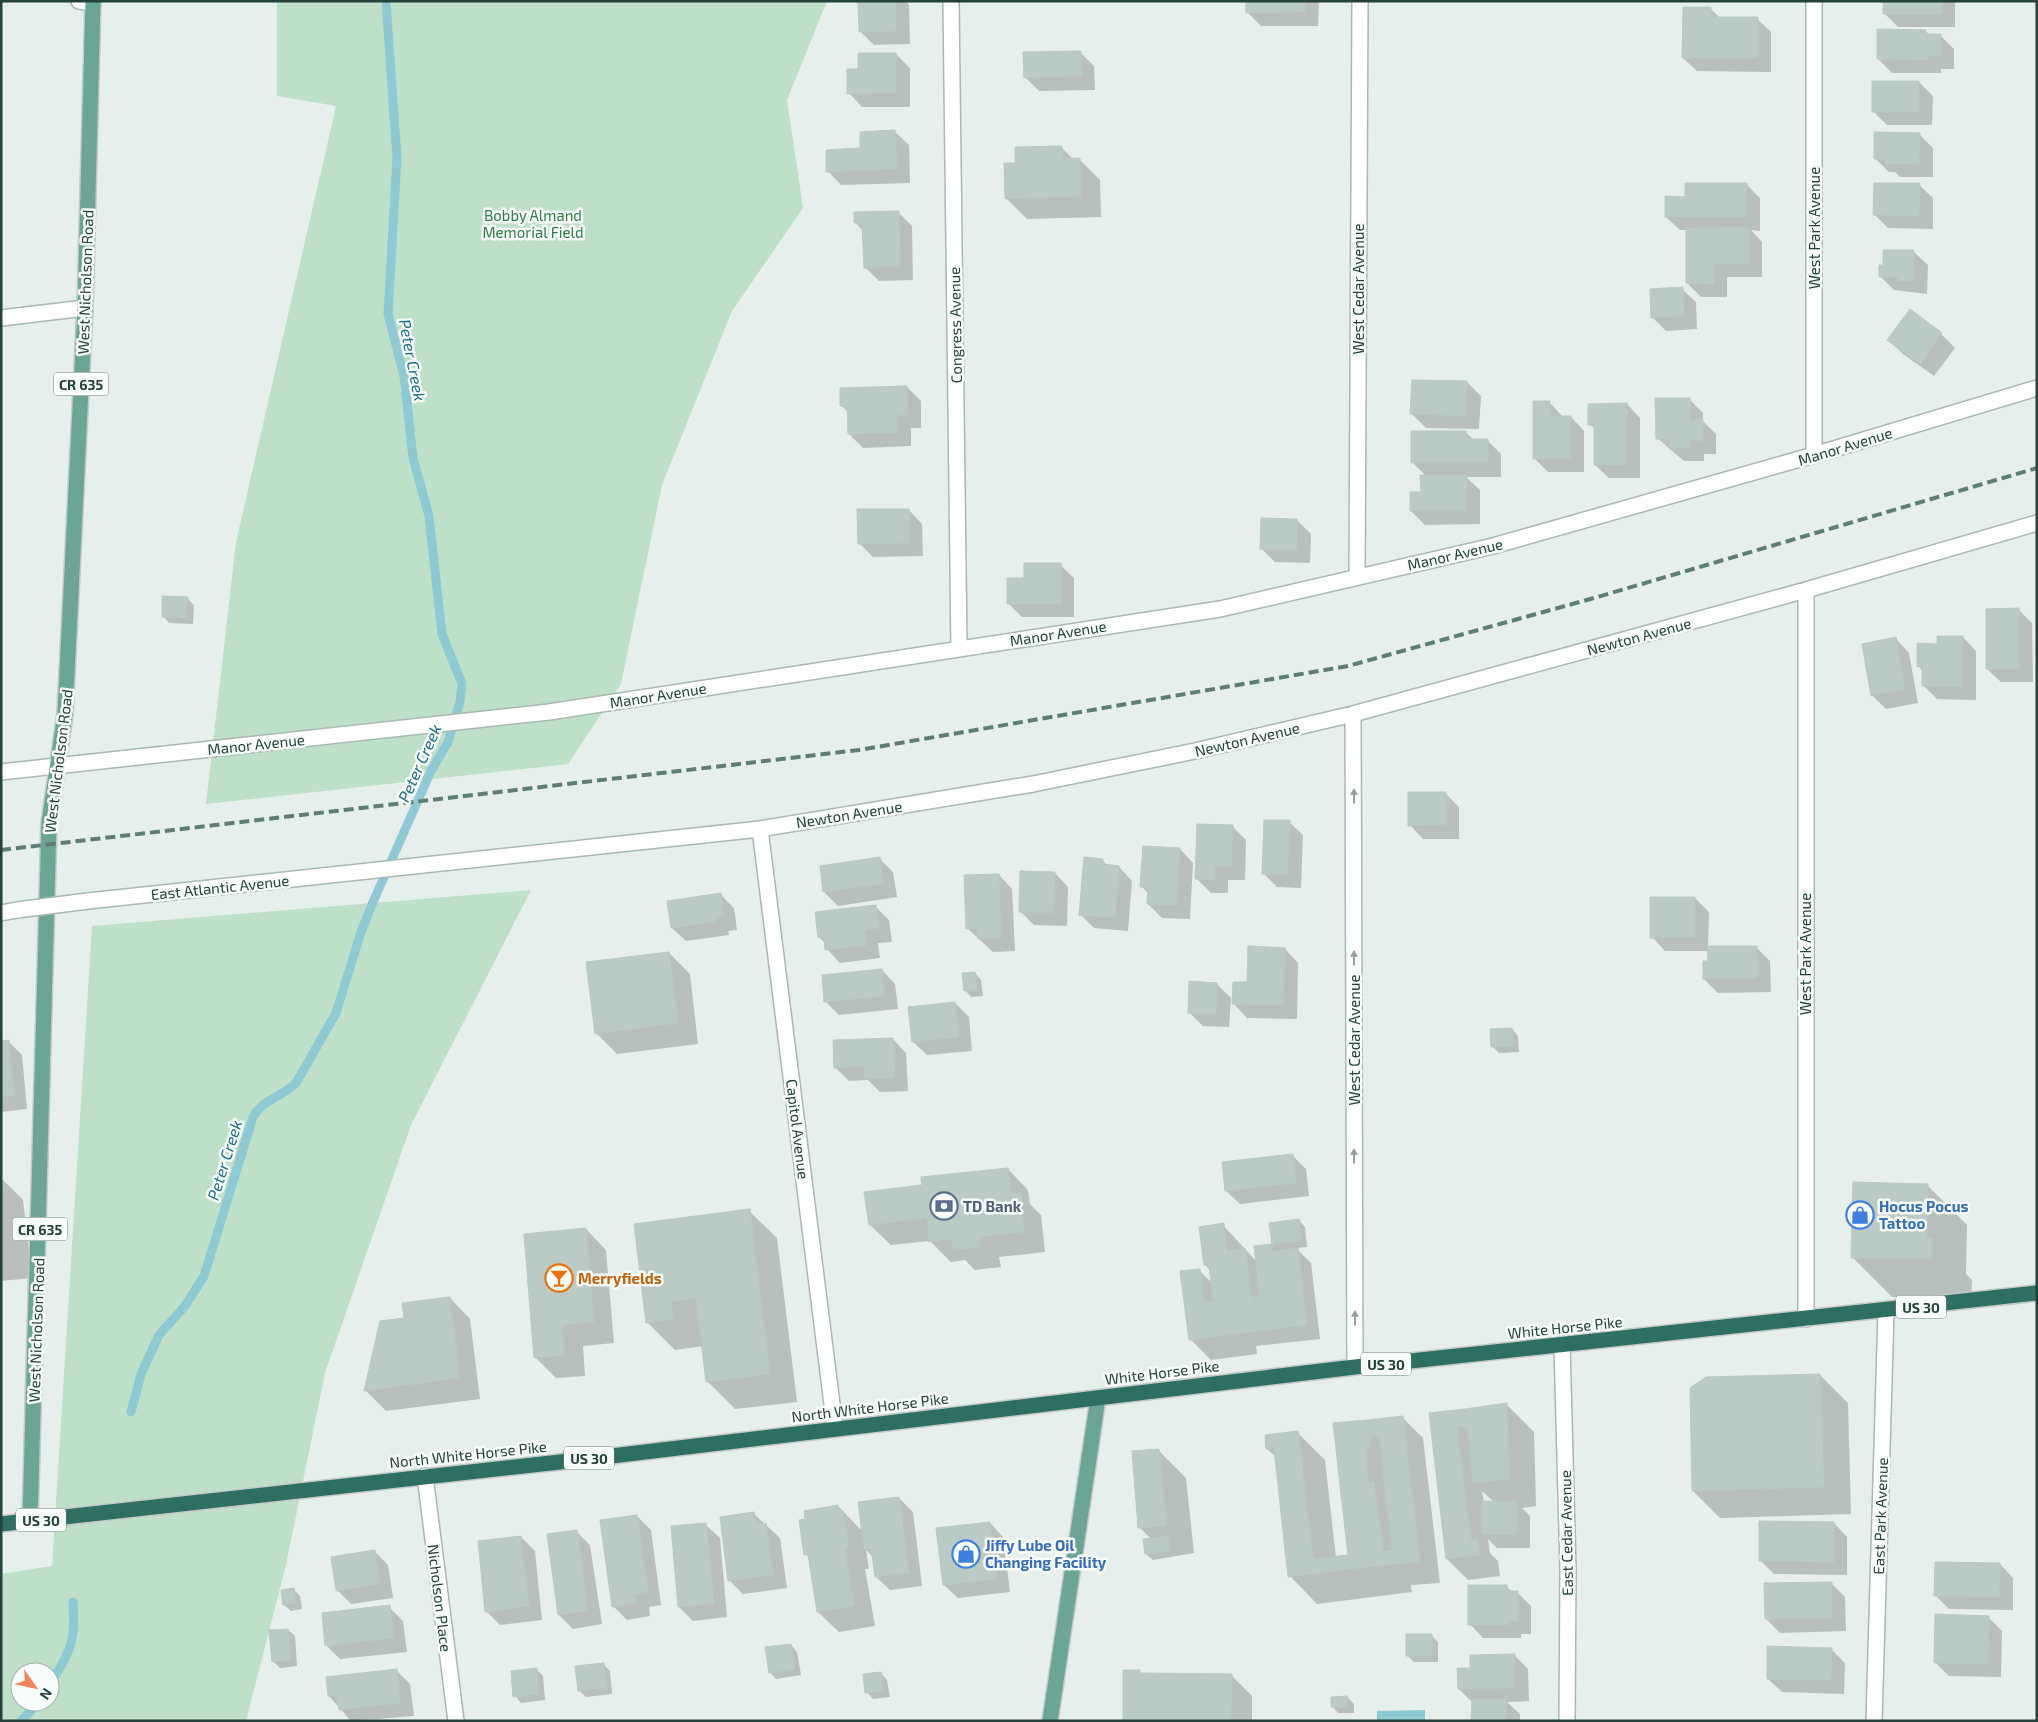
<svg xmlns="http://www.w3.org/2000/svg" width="2038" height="1722" font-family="'Exo 2',sans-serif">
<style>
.green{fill:#bfe0c8;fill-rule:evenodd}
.water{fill:#8ec9d4}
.shadow{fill:#0003;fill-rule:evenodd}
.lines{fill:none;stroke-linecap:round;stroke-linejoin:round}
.stream{stroke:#8ec9d4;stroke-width:9}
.building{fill:#bbcac4;stroke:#b8c9c2}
.minor-casing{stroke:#a8b8b2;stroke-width:18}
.major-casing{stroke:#c2cac8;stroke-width:18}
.highway-casing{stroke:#c2cac8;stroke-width:18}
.minor{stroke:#fff;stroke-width:15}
.major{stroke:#6aa596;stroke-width:15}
.highway{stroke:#2f6f62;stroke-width:15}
.rail{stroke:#5f7d75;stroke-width:4;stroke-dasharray:10 5;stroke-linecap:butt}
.minor-bridge-casing{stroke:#a8b8b2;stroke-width:18;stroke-linecap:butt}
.minor-bridge{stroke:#fff;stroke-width:15}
.oneway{fill:#92a09c}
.labels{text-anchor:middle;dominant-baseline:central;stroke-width:5;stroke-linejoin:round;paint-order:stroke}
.shield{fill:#f7fbf9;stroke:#637a73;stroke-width:1}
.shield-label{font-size:14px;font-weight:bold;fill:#24423a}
.park-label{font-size:15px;fill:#2d7a4b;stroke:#f7fbf9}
.street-label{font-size:15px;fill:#24423a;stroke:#f7fbf9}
.service-label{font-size:15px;font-weight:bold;fill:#4e5e75;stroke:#f7fbf9;text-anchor:start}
.shop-label{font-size:15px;font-weight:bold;fill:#366cbe;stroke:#f7fbf9;text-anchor:start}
.food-label{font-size:15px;font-weight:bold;fill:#c56008;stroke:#f7fbf9;text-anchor:start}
.water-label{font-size:16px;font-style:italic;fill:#1c6f80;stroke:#f7fbf9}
</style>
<rect width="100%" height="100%" fill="#e6efeb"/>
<!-- green -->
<path class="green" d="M277,1H827L787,100L803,208L732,311L662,485L621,684L568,764L206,804L236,542L336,106L277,96Z
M531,890L411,1125L325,1373L286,1565L246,1721H1V1574L52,1566L92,926ZM20,1672H50V1702H20Z"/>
<!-- water -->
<path class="water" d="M1425,1710V1721H1377V1711Z"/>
<!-- shadow -->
<path class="shadow" d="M859,1H906L909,5L910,44L874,45L860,31Z
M1247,1H1319L1318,26H1261L1247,12Z
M1884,1H1955V27H1898L1884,13Z
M1710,8L1721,19H1757L1771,32V72L1697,71L1683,58Z
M1925,31L1930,35H1940L1954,49V69H1941V73H1892L1878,59Z
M1080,52L1094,66L1095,90L1039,91L1025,77Z
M896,54L910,68V107H862L849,93Z
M1919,82L1933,96L1932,125H1887L1873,111Z
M895,132L909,145L910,183L841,185L828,171Z
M1919,134L1933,148V177H1900L1895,172H1889L1875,158Z
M1061,147L1074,160H1080L1100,180L1101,217L1027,219L1006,198L1017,164Z
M1746,184L1760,198V231L1751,230L1762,242V277H1727V297H1701L1687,283V230H1680L1666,217L1686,198Z
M1919,185L1933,198V229L1888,228L1874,214Z
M898,212L912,226L913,280L879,281L865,267L864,232L855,222Z
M1914,252L1928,265L1927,294L1894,290L1880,276Z
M1682,289L1696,302L1697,329L1666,331L1652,317Z
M1941,334L1955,348L1934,376L1903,354L1889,340Z
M1467,382L1481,396L1479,429L1426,428L1412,414Z
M907,387L921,401V428H911V446L863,448L849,434V413L841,405Z
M1689,399L1703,413V421L1716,434V454H1704V461H1684L1657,438Z
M1549,402L1563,417H1571L1584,431V472H1548L1534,458Z
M1627,404L1640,418V478H1609L1595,465V429L1590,424Z
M1465,432L1474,440H1487L1501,454V477H1466L1480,490V524L1425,525L1411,511L1422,493L1427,477L1413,463Z
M909,510L922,524L923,556L873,557L859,543Z
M1297,520L1311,534L1310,563L1275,562L1261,548Z
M1060,565L1074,578V617H1022L1008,603L1025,579Z
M187,598L194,605L193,624L169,623L163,616Z
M2018,609L2032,623L2033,682H2001L1987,669Z
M1963,637L1976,651V700L1937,699L1923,685V671L1918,666L1938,645Z
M1896,639L1909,653L1918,703L1886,709L1872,695Z
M1445,793L1459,807V839H1423L1410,825Z
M1289,822L1303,835L1301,888L1277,887L1263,873Z
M1232,826L1246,840L1245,880H1228V893H1211L1197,879Z
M1180,849L1193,863L1190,919L1162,918L1148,904L1149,894L1141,886Z
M880,859L893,872L897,897L838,906L824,892Z
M1102,860L1108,866L1119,867L1132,881L1128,931L1094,928L1080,914Z
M1055,873L1068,887L1067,926L1034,925L1020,911Z
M999,875L1012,889L1015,951L993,952L967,928Z
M721,895L734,908L737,930L728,931L729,935L686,941L672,928Z
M1695,898L1709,912L1708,948L1756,947L1770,961L1771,992L1718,993L1704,979L1709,963V951H1665L1652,937Z
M875,906L889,920L892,942L878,943L880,958L840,963L827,949L826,944L819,937Z
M1285,949L1298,963L1297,1019L1247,1018L1234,1004L1248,984Z
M669,953L690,974L698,1044L617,1054L596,1033Z
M882,970L895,984L898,1009L839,1015L825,1001Z
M975,973L981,980L983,996L971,997L965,990Z
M1217,984L1231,998L1229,1027L1203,1026L1189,1012Z
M955,1003L969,1017L972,1051L927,1055L913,1042Z
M1512,1029L1518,1036L1519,1052L1499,1053L1492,1046Z
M893,1039L906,1053L908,1091L880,1092L868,1080L849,1081L835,1067Z
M8,1041L22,1055L27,1109L1,1112V1042Z
M1292,1155L1306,1169L1309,1196L1240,1204L1226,1191Z
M1008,1169L1028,1190L1030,1204L1041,1215L1045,1252L999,1257L1001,1267L975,1270L965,1260L951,1262L930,1241L891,1245L870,1225L923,1186Z
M1,1178L23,1200L32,1278L1,1281Z
M1927,1185L1967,1225L1966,1274L1972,1280L1971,1298L1892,1297L1852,1257Z
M749,1211L777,1238L797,1402L735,1409L707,1381L703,1346L675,1350L647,1322Z
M1299,1220L1305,1227L1307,1247L1296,1248L1311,1263L1320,1339L1256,1346L1257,1354L1211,1360L1190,1339L1199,1270L1212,1283L1211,1271L1205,1265L1223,1225L1257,1262L1255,1248L1273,1245L1270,1224Z
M586,1229L606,1250L614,1343L583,1346L585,1376L556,1378L536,1358Z
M450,1298L470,1319L480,1399L386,1411L365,1390L406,1319Z
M1820,1375L1848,1403L1851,1514L1720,1518L1693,1491Z
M1507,1405L1534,1432L1536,1506L1522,1508L1530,1516V1548H1497L1488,1539L1490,1553L1498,1561L1500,1576L1468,1580L1447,1559L1430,1415ZM1482,1491L1494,1502H1484Z
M1402,1417L1423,1438L1440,1583L1411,1585L1412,1592L1317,1604L1290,1576L1276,1457L1267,1449L1298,1433L1325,1460L1336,1558L1349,1557L1368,1421Z
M1158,1450L1186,1478L1194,1553L1153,1560L1146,1554L1151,1539L1140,1528Z
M899,1498L913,1512L922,1586L890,1590L876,1577L874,1558L866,1550L869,1569H865L875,1626L839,1632L818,1612L810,1558L805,1554L838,1506L863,1532Z
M754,1514L780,1538L787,1588L743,1594L729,1580Z
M637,1516L651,1530L661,1605L649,1607L650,1616L627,1620L613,1606Z
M990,1523L1003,1537L1010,1592L958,1598L944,1585Z
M1834,1523L1847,1537V1575L1774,1574L1760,1560Z
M706,1525L720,1538L727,1617L693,1621L679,1607Z
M576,1531L590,1545L602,1624L573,1629L559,1615Z
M521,1537L535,1551L542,1620L500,1625L486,1611Z
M374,1551L388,1565L393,1598L351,1604L338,1591Z
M2000,1564L2013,1578V1610L1949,1609L1935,1595Z
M1831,1583L1845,1597L1846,1631L1780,1633L1766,1619Z
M1507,1587L1512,1592H1517L1531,1606V1634H1521V1638H1483L1470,1624Z
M293,1589L300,1596L302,1609L291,1611L284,1605Z
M389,1607L403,1621L407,1652L340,1659L327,1646Z
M1988,1617L2002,1631L2001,1677L1949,1676L1935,1662Z
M288,1630L295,1636L297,1666L280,1668L273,1661Z
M1432,1636L1438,1642V1662H1414L1408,1656Z
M791,1645L797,1652L801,1675L776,1679L770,1672Z
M1831,1649L1845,1663L1844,1694L1782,1692L1768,1679Z
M1514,1655L1528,1669L1529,1701L1507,1702L1520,1714V1721H1473V1703L1459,1689L1471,1669Z
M603,1664L610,1671L612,1694L586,1697L579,1690Z
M536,1669L543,1676L545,1700L521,1703L515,1696Z
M396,1670L410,1684L414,1716L351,1721L329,1696Z
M1139,1671L1143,1674L1231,1675L1252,1696V1721H1124Z
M881,1673L887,1680L890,1697L873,1699L867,1692Z
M1347,1697L1354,1704V1713H1338L1332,1706Z"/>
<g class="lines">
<!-- stream -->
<path class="stream" d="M131,1412L141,1374L159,1335L185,1306L204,1276L253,1117C264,1098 281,1098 296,1083L336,1013L361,932L373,902L431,771L448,742L460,702L462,684L442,634L429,516L413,458L404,376L388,314L397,158L386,1
M50,1684C71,1651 76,1641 73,1602
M21,1721L39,1702"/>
</g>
<!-- building -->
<path class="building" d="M858,1H896V31L859,32Z
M1246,1H1305V12L1246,13Z
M1883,1H1942V14H1883Z
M1683,7H1711V17H1758V58H1682Z
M1877,29L1926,30V34H1941V56H1928V60L1877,59Z
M1081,51L1082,76L1024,78L1023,52Z
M858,53H896V93L847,94V69H858Z
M1872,81H1919V112H1872Z
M895,130L897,169L826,172V150L860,148V132Z
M1874,132L1920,133L1919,164H1885V159H1874Z
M1062,146V159L1080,158L1081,196L1005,199L1004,163H1015V147Z
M1685,183H1747V217H1665V196L1685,197Z
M1874,183H1920L1919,216L1873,215Z
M899,211L900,266L864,268L862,223H854V212Z
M1749,227V264L1714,263V284L1686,283V228Z
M1883,250H1914V281H1897L1898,277H1879V265H1883Z
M1683,287L1684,316L1651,318L1650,289Z
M1910,309L1942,333L1920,364L1887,340Z
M1412,380L1467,381L1466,416L1410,414Z
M907,386L908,415H897L898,433L848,434L847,406H840V388Z
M1655,398H1690V420L1703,419V441L1690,440L1691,448H1669V439H1656Z
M1533,401H1550V416H1571V459H1533Z
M1627,403V465H1594V425H1588V404Z
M1411,431H1466V439H1488V463H1411Z
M1420,475H1467V511H1410V492H1421Z
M857,509H909V543L858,544Z
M1261,518L1297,519V550L1260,549Z
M1024,563H1061V604H1007V578H1024Z
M162,596L188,597L187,618L162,617Z
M2019,608V669H1986V609Z
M1937,636H1963L1962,687L1922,686V666L1917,667V643L1937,644Z
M1896,637L1905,689L1871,696L1862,644Z
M1408,792H1446V825L1408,826Z
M1264,820H1290L1287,875L1262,874Z
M1197,824L1233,825L1231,867H1215L1214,880L1195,879Z
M1143,846L1180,848L1177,906L1147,904L1148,887H1140Z
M880,857L884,884L823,892L820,866Z
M1084,857L1103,859V864L1119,866L1115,918L1079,915Z
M1020,871L1055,872L1053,913L1019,912Z
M999,874L1001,938L978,939L977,928L966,929L964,875Z
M721,893L724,916L715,917L716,922L671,928L667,901Z
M1650,897H1695V937L1650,938Z
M876,905L879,928L865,930L867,945L825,950L824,937L818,938L815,912Z
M1248,946L1285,948L1283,1005L1232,1004L1233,982H1247Z
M1707,946H1757L1758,978L1703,979V961H1708Z
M669,952L678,1023L595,1034L586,962Z
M882,969L885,996L824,1002L822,975Z
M975,972L977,989L964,991L962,973Z
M1189,981L1217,983L1216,1014L1188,1013Z
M955,1002L959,1037L912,1042L908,1007Z
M1512,1028L1513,1046L1491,1047L1490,1029Z
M893,1038L895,1078L865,1079L864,1066L834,1068L833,1040Z
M9,1040L14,1096L1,1097V1041Z
M1293,1154L1296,1183L1225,1191L1222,1162Z
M1008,1168L1011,1194L1021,1193L1024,1232L979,1237L980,1247L953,1250L952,1239L929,1242L927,1218L869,1225L864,1192L922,1185L921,1177Z
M1853,1182L1928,1184L1926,1238H1932V1259L1851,1258Z
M750,1209L770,1374L706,1382L696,1298L671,1302L674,1319L646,1323L634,1224Z
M1299,1219L1302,1241L1272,1244L1269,1223Z
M1224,1223L1237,1334L1189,1340L1180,1271L1200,1269L1204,1303L1213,1301L1209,1265H1204L1199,1227Z
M586,1228L594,1322L562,1325L565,1355L534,1358L524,1234Z
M1272,1244L1282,1328L1259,1331L1255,1297L1260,1296L1254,1246Z
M1245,1248L1251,1297H1255L1259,1331L1237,1334L1227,1251Z
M1298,1248L1307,1325L1282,1328L1273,1251Z
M450,1297L460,1378L364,1391L380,1321L404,1318L402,1303Z
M1820,1374L1824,1487L1692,1491L1690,1388L1706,1377Z
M1507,1403L1509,1479L1473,1483L1465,1409Z
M1465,1409L1467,1426L1457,1427L1471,1540L1478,1539L1480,1555L1446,1559L1429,1413Z
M1403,1416L1420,1562L1385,1565L1383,1551L1392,1550L1379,1436L1370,1437L1368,1420Z
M1368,1420L1371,1447L1365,1448L1369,1483L1374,1482L1385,1565L1288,1577L1274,1448L1266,1449L1265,1435L1298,1431L1313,1559L1348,1555L1333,1423Z
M1159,1449L1167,1526L1138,1528L1132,1451Z
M899,1497L909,1573L875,1577L871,1548L864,1549L858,1502Z
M1482,1501H1517L1516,1535L1482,1534Z
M838,1505L839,1511H843L849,1548L845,1549L854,1606L817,1612L808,1554L804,1555L799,1520L805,1519L804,1511Z
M754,1512L756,1525L766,1523L773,1575L728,1581L720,1517Z
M637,1515L648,1592L635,1594L637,1603L612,1607L600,1520Z
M1759,1521L1834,1522V1562L1759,1561Z
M990,1522L997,1579L943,1585L936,1528Z
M706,1523L714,1604L678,1607L671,1526Z
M577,1530L588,1611L558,1615L547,1534Z
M521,1536L529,1606L485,1612L478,1541Z
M1169,1536L1170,1551L1145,1554L1143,1539Z
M375,1550L380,1584L336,1591L331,1557Z
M1935,1562L2000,1563L1999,1597L1934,1596Z
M1832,1582V1618L1765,1619L1764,1583Z
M1468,1585H1507V1591H1518V1621H1508V1625H1468Z
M294,1588L296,1603L283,1605L281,1590Z
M390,1605L394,1638L325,1646L322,1613Z
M1935,1614L1989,1616L1988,1664L1934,1663Z
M288,1629L291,1660L272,1662L269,1630Z
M1406,1634H1432V1656H1406Z
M791,1644L795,1669L769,1673L765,1647Z
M1767,1646L1832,1648L1831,1680L1767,1679Z
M1515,1654V1688L1458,1689L1457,1668H1470V1655Z
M604,1663L606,1688L578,1691L575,1666Z
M537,1668L539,1694L513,1697L511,1671Z
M397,1669L400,1703L339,1710L337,1695L328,1696L326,1677Z
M1123,1670H1140V1673L1232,1674L1231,1721H1123Z
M881,1672L884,1691L865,1693L863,1674Z
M1347,1696L1348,1707H1331V1697Z
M1472,1699H1507L1506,1721H1471Z"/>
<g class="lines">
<!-- minor casing -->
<g class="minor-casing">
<path id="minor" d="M79,1L93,3
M951,1L959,649
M1,318L85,308
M1814,455V1
M1357,577L1360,1
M1353,714L1355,1367
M1,772L549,712L1220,609L1493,546L1814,455L2037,388
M760,829L835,1428
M88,901L760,829L1033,784L1195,751L1353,714L1806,590L2037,523
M1,913L17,910
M1806,1319V590
M1562,1345L1568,1569L1567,1721
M425,1476L456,1721
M1874,1721L1886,1311"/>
</g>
<!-- major casing -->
<g class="major-casing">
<path id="major" d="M30,1521L49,823L65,714L85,308L93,1
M1050,1721L1098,1398"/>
</g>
<!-- highway casing -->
<g class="highway-casing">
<path id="highway" d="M1,1524L578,1460L1355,1367L2037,1293"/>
</g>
<!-- minor -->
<use href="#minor" class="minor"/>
<!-- major -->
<use href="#major" class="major"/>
<!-- highway -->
<use href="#highway" class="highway"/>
<!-- rail -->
<path class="rail" d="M1,850L859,750L1348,666L1594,598L2037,468"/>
<!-- minor-bridge casing -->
<g class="minor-bridge-casing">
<path id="minor-bridge" d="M17,910L88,901"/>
</g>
<!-- minor-bridge -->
<use href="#minor-bridge" class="minor-bridge"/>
</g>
<!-- one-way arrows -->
<defs><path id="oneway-solid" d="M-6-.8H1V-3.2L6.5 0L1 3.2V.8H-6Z" transform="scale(1.25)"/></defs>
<g class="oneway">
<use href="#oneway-solid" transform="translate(1354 796) rotate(-90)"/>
<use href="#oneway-solid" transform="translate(1354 958) rotate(-90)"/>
<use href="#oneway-solid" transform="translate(1354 1156) rotate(-90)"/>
<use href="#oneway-solid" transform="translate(1355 1318) rotate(-90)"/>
</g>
<!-- icons -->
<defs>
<g id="bank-ring" transform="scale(1.4375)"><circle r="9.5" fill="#f7fbf9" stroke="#5c6f8a" stroke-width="1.5"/><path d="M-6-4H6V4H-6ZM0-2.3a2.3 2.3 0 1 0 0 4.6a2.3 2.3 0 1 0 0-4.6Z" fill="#5c6f8a"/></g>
<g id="shop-ring" transform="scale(1.4375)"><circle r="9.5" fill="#f7fbf9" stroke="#3f7fe0" stroke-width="1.5"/><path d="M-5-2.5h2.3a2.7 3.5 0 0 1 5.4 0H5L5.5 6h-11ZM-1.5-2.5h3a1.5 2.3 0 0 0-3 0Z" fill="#3f7fe0"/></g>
<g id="bar-ring" transform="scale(1.4375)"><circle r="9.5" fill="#f7fbf9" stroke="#e8710a" stroke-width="1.5"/><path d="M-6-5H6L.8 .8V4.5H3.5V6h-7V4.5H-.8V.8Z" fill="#e8710a"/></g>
</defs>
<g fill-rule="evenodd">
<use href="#bank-ring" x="944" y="1206"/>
<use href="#shop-ring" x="1860" y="1215"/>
<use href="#bar-ring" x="559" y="1278"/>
<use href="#shop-ring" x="966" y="1554"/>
</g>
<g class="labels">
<!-- shield labels -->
<g class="shield">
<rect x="53.5" y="372.5" width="55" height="23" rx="4"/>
<rect x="12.5" y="1217.5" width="55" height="23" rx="4"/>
<rect x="1896" y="1295.5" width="50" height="23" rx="4"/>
<rect x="1361" y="1352.5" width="50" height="23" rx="4"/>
<rect x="564" y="1446.5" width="50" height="23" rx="4"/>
<rect x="16" y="1508.5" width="50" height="23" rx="4"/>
</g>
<g class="shield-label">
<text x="81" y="384">CR 635</text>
<text x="40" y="1229">CR 635</text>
<text x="1921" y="1307">US 30</text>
<text x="1386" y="1364">US 30</text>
<text x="589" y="1458">US 30</text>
<text x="41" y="1520">US 30</text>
</g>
<!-- park labels -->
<g class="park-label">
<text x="533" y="215">Bobby Almand<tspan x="533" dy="17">Memorial Field</tspan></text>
</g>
<!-- street labels -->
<g class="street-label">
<text transform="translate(1814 228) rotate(-90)">West Park Avenue</text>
<text transform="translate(85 282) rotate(-88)">West Nicholson Road</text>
<text transform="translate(1358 289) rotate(-90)">West Cedar Avenue</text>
<text transform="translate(955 325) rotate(-91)">Congress Avenue</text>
<text transform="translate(1845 446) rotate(-17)">Manor Avenue</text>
<text transform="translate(1455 554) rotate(-13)">Manor Avenue</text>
<text transform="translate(1058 633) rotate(-9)">Manor Avenue</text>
<text transform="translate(1639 636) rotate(-15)">Newton Avenue</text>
<text transform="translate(658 695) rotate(-9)">Manor Avenue</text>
<text transform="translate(1247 739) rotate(-13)">Newton Avenue</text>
<text transform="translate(256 744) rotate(-6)">Manor Avenue</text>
<text transform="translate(58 761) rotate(-83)">West Nicholson Road</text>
<text transform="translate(849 814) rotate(-9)">Newton Avenue</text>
<text transform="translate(220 887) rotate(-6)">East Atlantic Avenue</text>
<text transform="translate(1805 954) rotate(-90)">West Park Avenue</text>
<text transform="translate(1354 1040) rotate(-90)">West Cedar Avenue</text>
<text transform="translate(798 1129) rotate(83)">Capitol Avenue</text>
<text transform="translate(1565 1327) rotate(-6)">White Horse Pike</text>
<text transform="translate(36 1330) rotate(-88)">West Nicholson Road</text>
<text transform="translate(1162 1372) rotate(-7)">White Horse Pike</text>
<text transform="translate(870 1407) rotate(-7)">North White Horse Pike</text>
<text transform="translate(468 1454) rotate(-6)">North White Horse Pike</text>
<text transform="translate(1880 1516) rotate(-88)">East Park Avenue</text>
<text transform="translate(1566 1533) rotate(-91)">East Cedar Avenue</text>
<text transform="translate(440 1598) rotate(83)">Nicholson Place</text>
</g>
<!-- service labels -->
<g class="service-label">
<text x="963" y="1206">TD Bank</text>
</g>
<!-- shop labels -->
<g class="shop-label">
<text x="1879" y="1206">Hocus Pocus<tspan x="1879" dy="17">Tattoo</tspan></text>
<text x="985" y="1545">Jiffy Lube Oil<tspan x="985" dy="17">Changing Facility</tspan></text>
</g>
<!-- food labels -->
<g class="food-label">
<text x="578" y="1278">Merryfields</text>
</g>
<!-- water labels -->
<g class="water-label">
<text transform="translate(413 360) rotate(79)">Peter Creek</text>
<text transform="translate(419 763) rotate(-66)">Peter Creek</text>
<text transform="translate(224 1160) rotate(-73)">Peter Creek</text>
</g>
</g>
<!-- border -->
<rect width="2038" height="1722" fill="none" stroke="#24423a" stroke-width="5"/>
<!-- north arrow -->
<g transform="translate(35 1687) rotate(123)"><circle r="24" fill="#f7fbf9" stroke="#a3b1ad"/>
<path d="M0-4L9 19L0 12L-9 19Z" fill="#f4845f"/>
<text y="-8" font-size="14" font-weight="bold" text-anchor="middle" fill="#24423a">N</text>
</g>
</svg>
